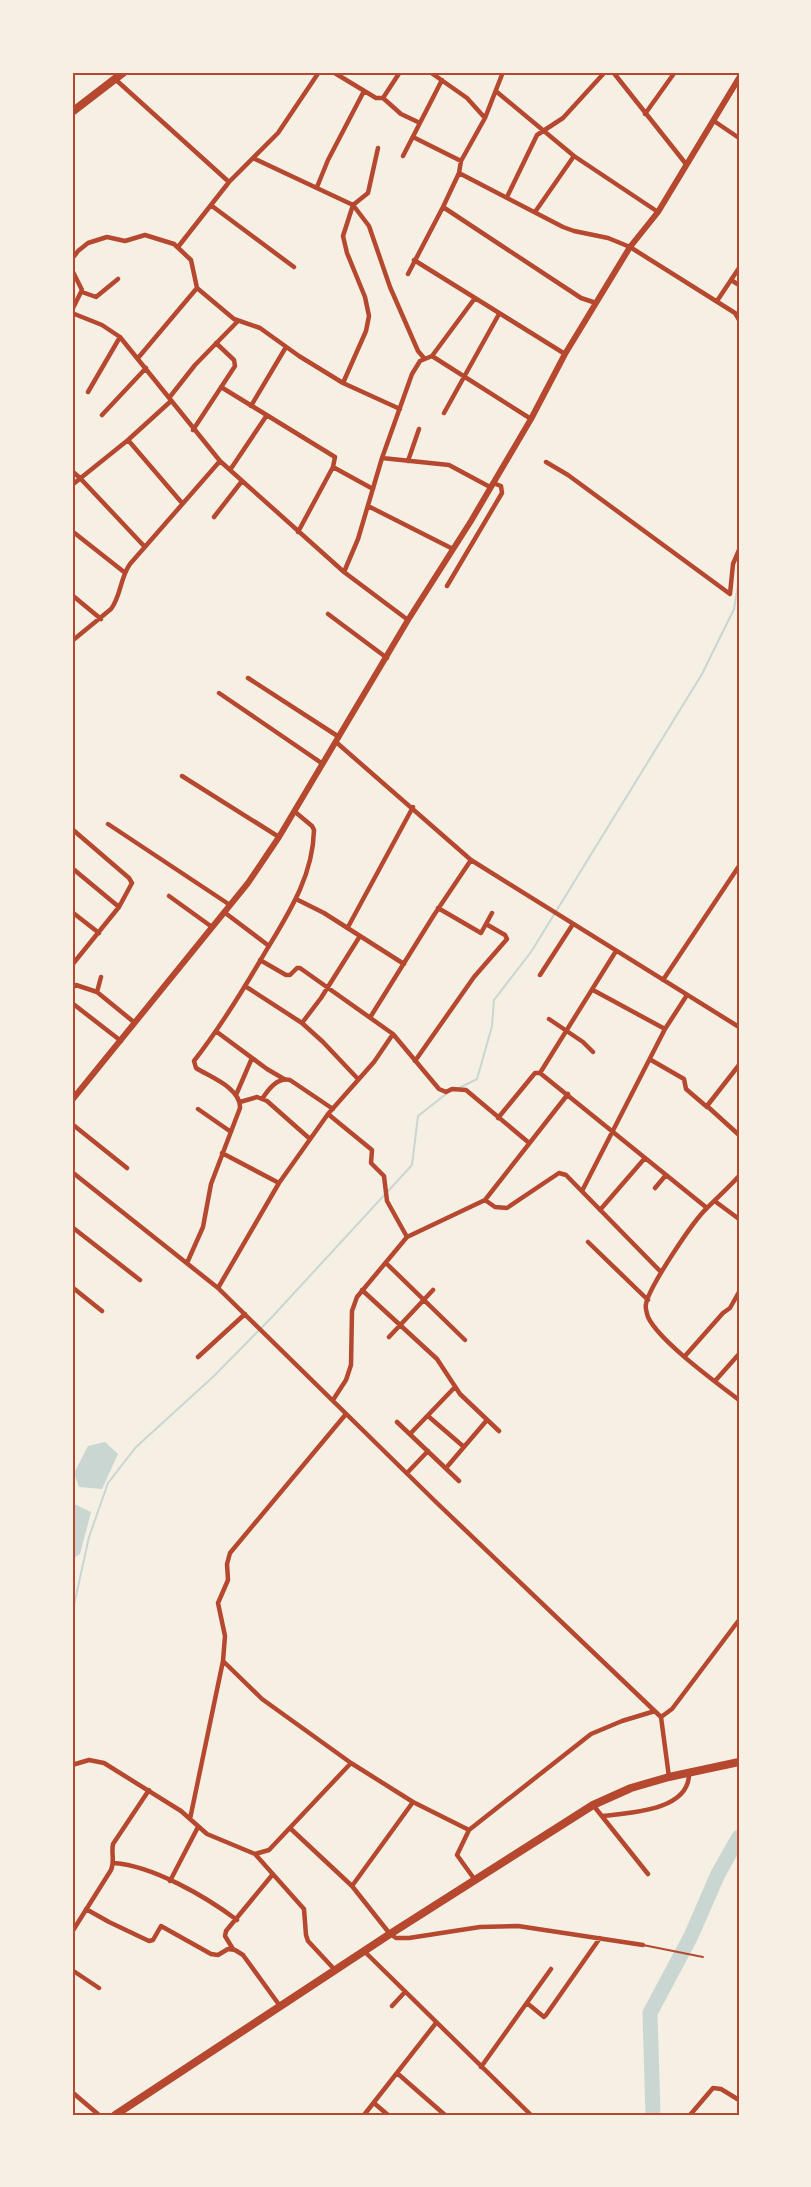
<svg xmlns="http://www.w3.org/2000/svg" width="811" height="2187" font-family="Rubik,sans-serif">
<style>
.water{fill:#c9d6d2}
.lines{fill:none;stroke-linecap:round;stroke-linejoin:round}
.stream{stroke:#c9d6d2;stroke-width:2}
.river{stroke:#c9d6d2;stroke-width:15}
.service{stroke:#b5482f;stroke-width:2}
.minor{stroke:#b5482f;stroke-width:4.5}
.tertiary{stroke:#b5482f;stroke-width:6}
.primary{stroke:#b5482f;stroke-width:8}
.neatline{fill:none;stroke:#b5482f;stroke-width:2}
</style>
<rect width="100%" height="100%" fill="#f6efe4"/>
<!-- water -->
<path class="water" d="M105,1442L118,1454L102,1489L79,1487L74,1473L88,1446Z
M72,1503L91,1512L80,1554L72,1559Z"/>
<g class="lines">
<!-- stream -->
<path class="stream" d="M459,1088L477,1079L492,1026L494,1000L531,952L702,674L734,609L739,579
M72,1614L89,1537L108,1483L136,1447L214,1376L272,1317L412,1165L418,1116L446,1094"/>
<!-- river -->
<path class="river" d="M653,2115L650,2013L691,1936L718,1874L739,1837"/>
<!-- service -->
<path class="service" d="M643,1945L703,1957"/>
<!-- minor -->
<path class="minor" d="M333,72L376,98H383L401,114L420,123
M430,72L467,98L485,118
M613,72L686,164
M115,79L229,182
M497,92L574,156L658,212
M383,98L400,72
M645,114L675,72
M714,121L739,138
M413,137L461,161
M403,156L442,80
M253,158L353,205L369,226L390,287L418,351L424,358
M459,173L563,227L574,231L608,238L630,247L735,313L739,320
M317,187L328,160L364,91
M507,197L537,135L563,118L605,72
M212,206L294,267
M443,207L581,298L596,303
M535,212L574,156
M178,247L229,182L278,133L319,72
M72,259L78,251L88,243L107,237L125,241L145,235L174,244L191,260L197,288L234,319L260,328L299,356L343,383L400,409
M414,260L565,354
M72,270L82,290L72,310
M408,274L443,207L459,173L461,161L485,118L503,72
M731,280L739,285
M82,292L96,297L118,279
M717,301L739,268
M72,313L102,325L120,337L220,461L344,572L408,620
M432,356L531,419
M138,358L197,288
M343,383L366,331L369,316L365,297L347,253L343,236L353,205L368,193L378,148
M221,387L335,457L333,467L298,532
M88,392L120,337
M169,398L195,365L238,321
M251,406L286,347
M444,413L499,314
M102,415L146,368
M193,430L235,366L234,360L216,343
M128,440L182,503
M382,458L449,465L490,487
M408,461L419,429
M546,462L568,475L730,594L733,564L739,550
M333,467L373,489
M230,470L267,415
M72,471L80,478L144,546
M72,485L128,440L171,401
M368,506L453,549
M214,517L242,481
M72,531L124,572
M344,572L358,539L382,458L412,374L420,361L432,356L475,298
M447,586L502,493L501,486L493,483
M72,595L101,619
M328,614L387,658
M72,641L111,609C121,596 120,578 130,564L220,461
M248,678L339,737
M219,693L323,764
M336,742L471,860L739,1027
M182,776L279,837
M108,824L230,905
M72,829L129,878L132,883L119,907L72,965
M72,868L119,907
M169,896L212,927
M296,899L324,913L404,964
M72,912L99,933
M224,912L269,946
M486,924L492,913
M348,927L413,807
M616,951L540,1073L707,1208
M260,960L286,975H290L297,968H300L393,1034L439,1089L446,1092L452,1089L466,1090L528,1142
M540,975L573,924
M101,977L97,992L135,1023
M663,980L739,866
M245,986L302,1023L323,1042L358,1079
M72,988L76,985L97,992
M593,990L665,1029L687,995
M72,1003L121,1041
M371,1016L434,915L471,860
M549,1019L583,1042L593,1052
M302,1023L321,998L360,936
M217,1032L267,1069L284,1079
M651,1060L684,1079L686,1089L707,1107
M415,1061L474,977L507,939L505,935L486,924L481,933L438,908
M739,1065L707,1106L739,1135
M236,1095L252,1058
M262,1099C268,1090 277,1077 290,1080L333,1109
M240,1102L257,1097L267,1101L310,1139
M198,1109L231,1132
M328,1114L372,1150L371,1163L384,1176L387,1201L407,1237
M498,1118L535,1073H540
M72,1124L127,1168
M222,1153L279,1183
M72,1172L218,1288L438,1504L661,1717L669,1777
M739,1176C728,1188 718,1197 707,1208C693,1221 649,1287 646,1304C645,1308 647,1314 648,1317C659,1341 717,1383 739,1400
M655,1188L666,1175
M582,1191L665,1029
M485,1200L568,1094
M716,1202L739,1219
M600,1210L645,1158
M72,1227L140,1280
M588,1242L648,1300
M187,1263L203,1227L211,1184L240,1108C241,1088 210,1077 196,1068L194,1061C219,1029 240,995 260,961C284,920 313,880 314,830L312,826L294,811
M386,1263L465,1340
M72,1287L102,1311
M218,1288L279,1183L328,1114L374,1062L393,1034
M362,1290L437,1359L460,1394L499,1431
M389,1337L433,1290
M685,1356L723,1313L730,1308L739,1292
M198,1357L245,1314
M715,1381L739,1354
M333,1400L346,1380L351,1365L352,1311L357,1297L407,1237L485,1200L495,1207L507,1208L559,1173L566,1175L661,1272
M428,1416L464,1447
M397,1422L459,1481
M410,1434L455,1387
M446,1468L487,1420
M407,1473L428,1451
M223,1661L262,1699L351,1763
M661,1717L672,1709L739,1620
M72,1765L89,1760L104,1763L181,1811L207,1834L255,1854L304,1909L306,1935L308,1941L335,1970
M593,1805L648,1874
M602,1816C629,1813 690,1811 689,1773
M190,1819L223,1661L225,1636L218,1603L228,1580L227,1564L230,1553L346,1414
M291,1829L352,1886L390,1934L396,1938H409L480,1927L518,1926L643,1945
M255,1854L269,1850L351,1763L413,1802L469,1830
M114,1863C153,1866 205,1896 237,1920
M475,1880L457,1855L469,1830L591,1734L622,1721L655,1711
M170,1881L198,1827
M352,1886L413,1802
M86,1909L109,1922L149,1941L153,1940L161,1926L211,1954L218,1955L228,1949L235,1950L243,1955L280,2006
M72,1932L111,1870C115,1861 111,1853 113,1844L149,1790
M233,1949L225,1936L226,1931L273,1874
M364,1951L531,2115
M72,1970L99,1988
M527,2003L544,2017L546,2015L600,1938
M392,2006L405,1992
M481,2067L551,1969
M397,2073L445,2115
M72,2092L99,2115
M374,2103L388,2115
M364,2115L436,2023
M690,2115L713,2088L721,2089L739,2100"/>
<!-- tertiary -->
<path class="tertiary" d="M72,1100L248,883L279,837L408,620L471,521L531,419L565,354L596,303L630,247L658,212L739,78"/>
<!-- primary -->
<path class="primary" d="M72,112L124,72
M115,2115L390,1934L593,1805L631,1788L669,1777L739,1762"/>
</g>
<!-- border -->
<rect width="811" height="2187" fill="none" stroke="#f6efe4" stroke-width="147"/>
<rect x="74" y="74" width="664" height="2040" class="neatline"/>
</svg>
